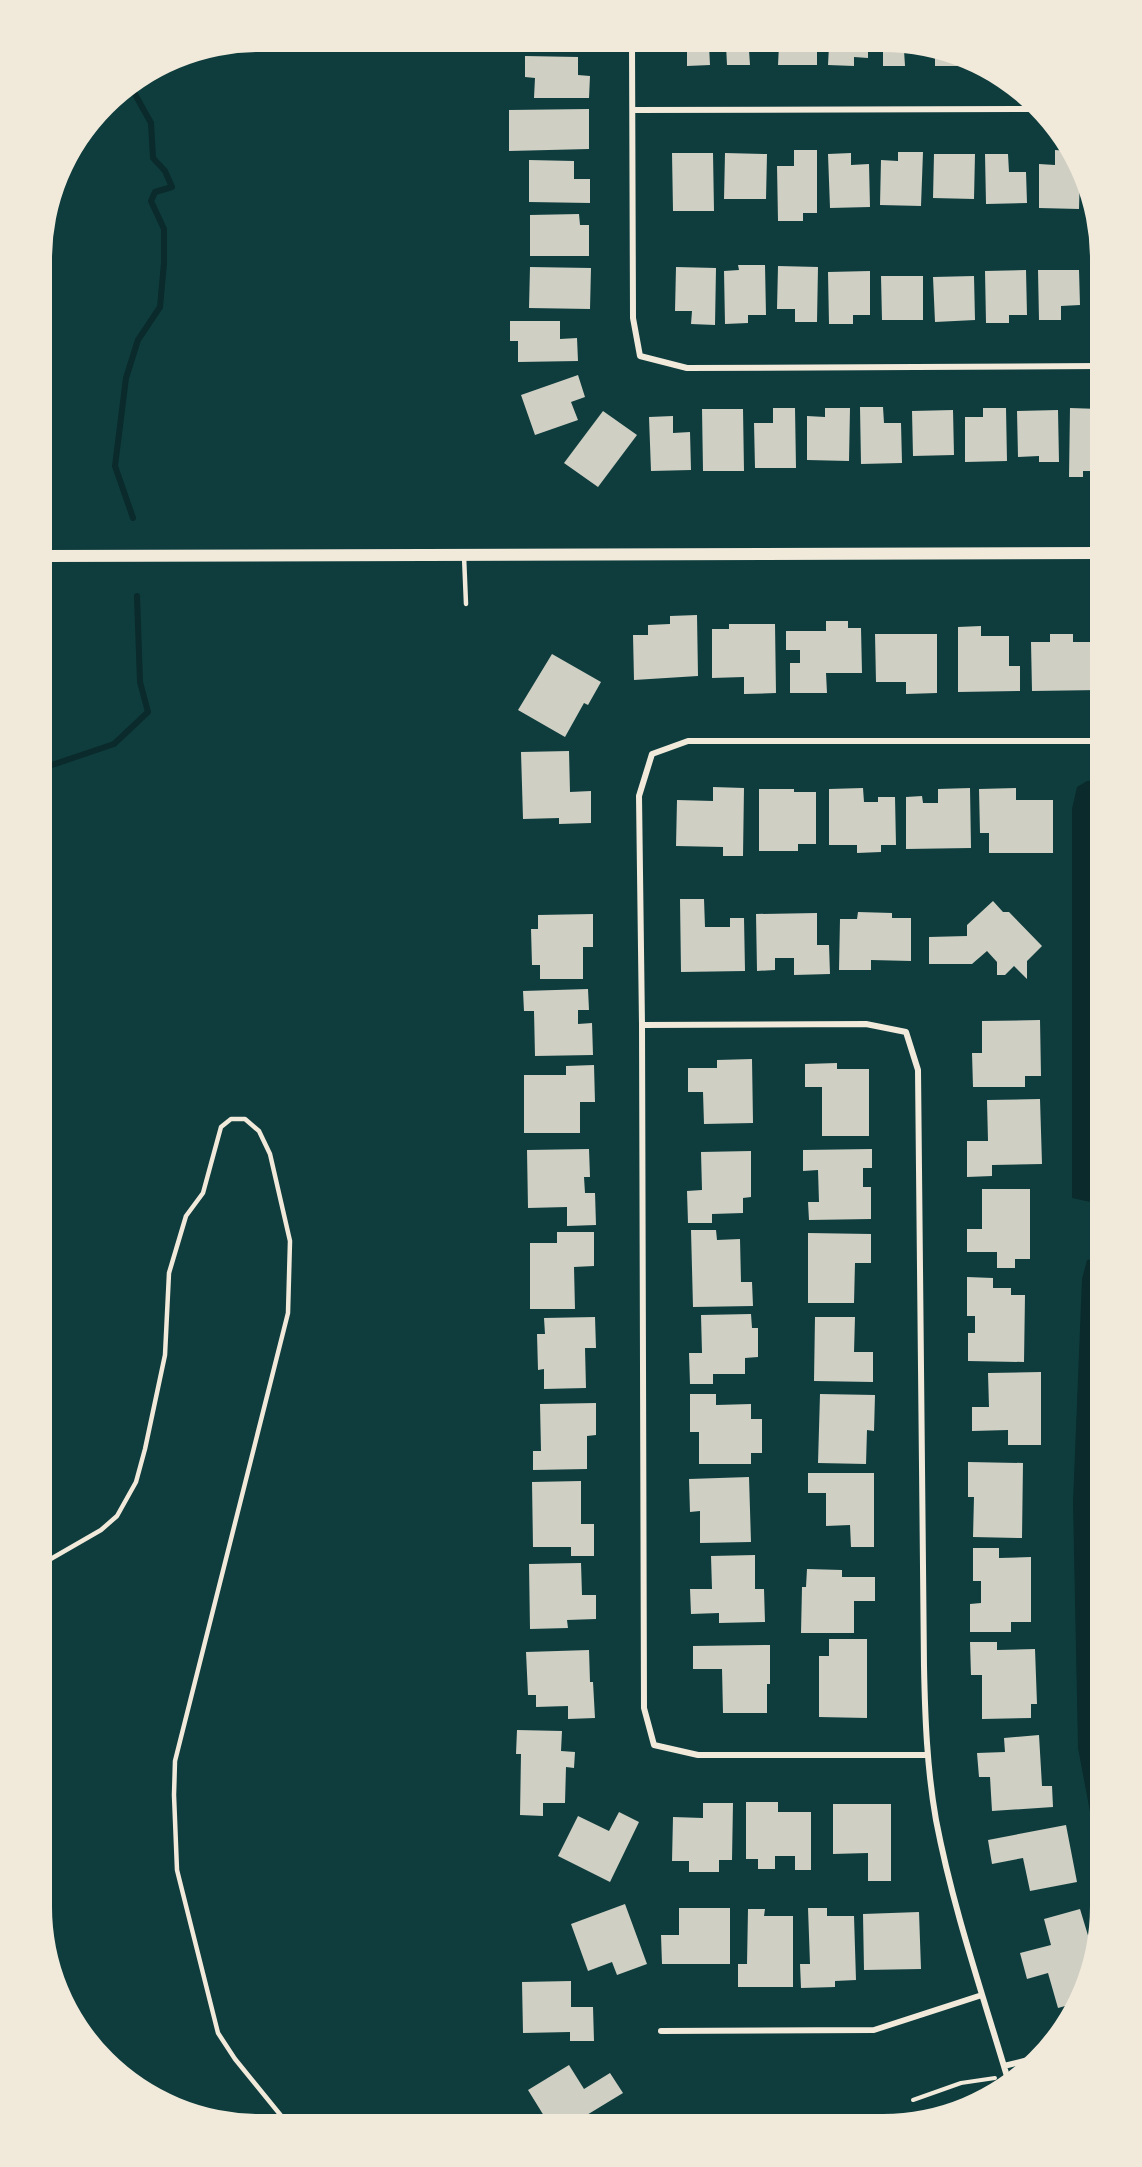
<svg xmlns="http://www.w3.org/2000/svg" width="1142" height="2167" font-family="'Asap Condensed',sans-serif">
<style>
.water{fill:#0a2a2b}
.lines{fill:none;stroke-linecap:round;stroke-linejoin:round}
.stream{stroke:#0a2a2b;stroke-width:6}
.building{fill:#cfcfc3}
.path{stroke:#f1e9da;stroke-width:4}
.service{stroke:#f1e9da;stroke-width:4.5}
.minor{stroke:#f1e9da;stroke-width:6}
.secondary{stroke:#f1e9da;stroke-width:12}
</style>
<rect width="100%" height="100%" fill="#0f3d3e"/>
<!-- water -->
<path class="water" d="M1100,780V1204L1072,1198V809L1077,787L1087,781Z
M1100,1258V1841L1091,1817L1078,1748L1073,1502L1082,1279L1087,1260Z"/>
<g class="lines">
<!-- stream -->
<path class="stream" d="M131,87L151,123L153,158L165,171L172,187L155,192L151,201L164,229V263L160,307L138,340L126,378L115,466L133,518
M43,768L114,744L148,712L140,682L137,596"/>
</g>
<!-- building -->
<path class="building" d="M532,44H580V49L532,48Z
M671,45H709L710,65L687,66V52H671Z
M726,45H767V50H749L750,65H727Z
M779,45H817V65H778Z
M829,46H868V58L854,57V66L828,65Z
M883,46H922V49L904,50L905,66H883Z
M935,51L957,62V66H935Z
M525,56L578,57V75L590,76L589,98H534L535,78L525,77Z
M589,109V149L509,151V110Z
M794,150H817V213H803V221H778L777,166H794Z
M1055,150L1069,151L1080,172L1079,209L1039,208V164L1055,165Z
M898,152H923L921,206L880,205L881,160L898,161Z
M672,153H713L714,211H673Z
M725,153L767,154L766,199H724Z
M851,153V165L869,164L870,207L830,208L828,154Z
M934,154H975L974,199L933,198Z
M985,154H1008L1009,172H1026L1027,203L986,204Z
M529,160L574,161V179H590V203L529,202Z
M579,214L580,225H589V256H530V215Z
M738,265H765L766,315H748V323L725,324L724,271L739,270Z
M778,266L818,267L817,322H795V309H777Z
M530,267L591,268L590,309L529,308Z
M676,267L716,268L715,325L691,324L692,311H675Z
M1026,270L1027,315H1009V323H986L985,271Z
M1038,270H1079L1080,305L1061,306V320H1039Z
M870,271V315H853V324H829L828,272Z
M881,276H923V320H882Z
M974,276L975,320L935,322L933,277Z
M1091,276H1100V320H1090Z
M510,321H560V339L577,338L578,361L518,362V341H510Z
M578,375L585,397L571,402L578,420L535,435L521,395Z
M860,407H883L884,423H901L902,463L861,464Z
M773,408H795L796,468H755L754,423H773Z
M825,408H850L849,461L807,460V416L825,417Z
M983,408H1006L1007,461L965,462V417H983Z
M1070,408L1100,409V471H1083V477H1069Z
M702,409H743L744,471H703Z
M953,410L954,455L913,456L912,411Z
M1058,410L1059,462H1039V456L1018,457L1017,411Z
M603,411L637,435L598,487L564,463Z
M673,416V433L690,432L691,470L651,471L649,417Z
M697,615L698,676L634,680L633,635H648V625L670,624V616Z
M826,621H848V628H861L862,673H826L827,693H790V663H800V650H786V631H826Z
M729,624H775L776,693L744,694V677L712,678V629H729Z
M981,626V636H1009V666H1020V691L958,692V627Z
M875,634H937V693L906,694V682H876Z
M1050,634H1073V642H1100V690L1032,691L1031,642H1050Z
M552,654L601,682L588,705L584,703L565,737L518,710Z
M569,751L570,792L591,791V823L559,824V818L523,819L521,752Z
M713,787L744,788L743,856H723V847L676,846L677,800L713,801Z
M863,788L864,802H878V797H895L896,845H881V852L857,853V845H829V789Z
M970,788L971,848L906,849V797L922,796L923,803H938V789Z
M1016,788V800H1053V853H989V833H980L979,789Z
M759,789H794V792H816V844H798V851H759Z
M680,899H704L705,927H730V918H744L745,971L681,972Z
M993,901L1003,912H1009L1042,946L1027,961V979L1014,966L1005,975H997V962L987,951L972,964H929V937L967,936V925Z
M858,912L892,913V918H911V961L871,960V970H839L840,919H857Z
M817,913V945H829L830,974L794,975V958H775V970L757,971L756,914Z
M593,914V947H583V979H540V965H532L531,929H538V915Z
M588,989L589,1010H578V1024L592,1023L593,1055L535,1056L534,1011H524L523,991Z
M1040,1020L1041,1076H1025V1087H973L972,1053H982V1021Z
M752,1059L753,1123L704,1124L703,1092H688V1068H717V1060Z
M837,1063V1069H869V1136H822V1087H805V1064Z
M594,1065L595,1102H580V1133H524V1075H566V1066Z
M1040,1099L1042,1164L992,1165V1176L967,1177V1141H988L987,1100Z
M589,1149L590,1177H584L585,1193H595L596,1225L567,1226V1207L528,1208L527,1150Z
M872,1149V1168H863V1187H871V1219L809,1220L808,1202H819L818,1170L803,1171V1150Z
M751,1151V1197L743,1198V1213L712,1214V1223H688L687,1191L702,1190L701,1152Z
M982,1189H1030V1259H1015V1268H997V1252H967V1229H982Z
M691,1230H716L717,1240L740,1239L741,1282H752L753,1306L693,1307Z
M557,1232H594V1266L574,1267L575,1309H530V1243H557Z
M808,1233L871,1234V1263H855L854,1303H808Z
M967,1277L993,1278V1288H1011V1295H1025L1024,1362L968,1361V1333H975V1316H967Z
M751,1314L752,1328H758V1357L745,1358V1374H713V1384H690L689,1353H702L701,1315Z
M595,1317L596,1348H585L586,1388L544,1389V1369L538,1370L537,1334H545L544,1318Z
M815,1317H855L854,1352H873V1382L814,1381Z
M1041,1372V1445H1008V1430L972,1431V1407H989L988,1373Z
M690,1394H716V1405L751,1404V1419H762V1453H751V1464H699V1432H690Z
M820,1394L875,1395L874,1431L867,1430L866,1464L818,1463Z
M596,1403V1435L587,1436V1469L533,1470V1451H541L540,1404Z
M968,1462L1023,1463L1022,1538L973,1537L974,1497H968Z
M808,1473H874V1547H851L850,1525L826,1526V1493H808Z
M749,1477L751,1542L700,1543V1511L690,1512L689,1479Z
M581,1481V1524H594V1556H571V1547H533L532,1482Z
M973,1548H999V1558L1031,1557V1622H1011V1632H970V1604L981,1603V1581H973Z
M755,1555V1589H764L765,1622L719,1623V1613L691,1614L690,1589H712L711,1556Z
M581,1563L582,1595H596V1619L567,1620L568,1628L530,1629L529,1564Z
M807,1569L842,1570V1577H875V1601H854V1633H801L802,1587H806Z
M829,1639H867V1718L819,1717V1656H829Z
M970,1642H997V1650L1035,1649L1037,1704H1031V1718L982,1719V1675H971Z
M770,1645V1684H767V1713H723L722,1669H693V1646Z
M589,1650L590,1682H593L595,1718L568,1719V1706L536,1707V1695H528L526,1652Z
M517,1730L562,1731L561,1751L575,1752L574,1768L566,1767L565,1803H543V1816L520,1815L521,1754H516Z
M1039,1735L1042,1786H1052L1053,1807L992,1811L990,1777H979L977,1753L1005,1752L1004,1738Z
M746,1802H778V1812H811V1870H795V1856H775V1869H758V1859H746Z
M703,1803H733L732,1860H719V1872H689V1861H672L673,1817L703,1818Z
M833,1804H891V1881H868V1853L833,1854Z
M619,1812L639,1822L610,1882L558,1856L578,1816L609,1831Z
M1066,1825L1077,1882L1030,1891L1023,1858L992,1864L988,1840Z
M625,1904L647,1964L617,1975L612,1962L588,1971L571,1924Z
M679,1908H730V1964H662L661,1935H679Z
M808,1908H827V1916H854L856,1980L835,1981V1987L801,1988L800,1964H810Z
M748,1909H765L764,1916H793V1987H738V1964H747Z
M1080,1909L1093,1952L1084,1990L1076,2003L1058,2008L1048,1973L1027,1979L1020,1953L1051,1945L1044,1919Z
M919,1912L921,1969L864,1970L863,1914Z
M571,1981V2007H593L594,2041H570V2032L523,2033L522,1982Z
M569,2065L584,2089L610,2073L623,2093L572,2124H549L528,2090Z"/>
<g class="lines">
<!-- path -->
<path class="path" d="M913,2100L961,2083L995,2078"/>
<!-- service -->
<path class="service" d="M464,556L466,604
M42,1564L101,1530L117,1516L136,1482L145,1449L165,1355L169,1273L186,1216L203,1193L221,1127L231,1119H245L259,1131L270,1154L290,1241L288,1313L175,1761L174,1795L177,1870L218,2033L235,2059L287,2123"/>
<!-- minor -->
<path class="minor" d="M632,44L633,318L640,356L687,368L1100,366
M633,110L1037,109
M642,1025L866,1024L906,1032L918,1070L924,1666C925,1717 927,1769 936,1820C953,1909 983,1995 1009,2083
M927,1755H698L654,1745L644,1708L642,1025L639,796L652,754L688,741H1100
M661,2031L874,2030L982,1995
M1004,2066L1036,2058"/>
<!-- secondary -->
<path class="secondary" d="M43,556L1100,553"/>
</g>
<!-- crop -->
<path d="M0 0H1142V2167H0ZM259 52H883A207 207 0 0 1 1090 259V1907A207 207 0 0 1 883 2114H259A207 207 0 0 1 52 1907V259A207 207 0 0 1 259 52Z" fill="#f1e9da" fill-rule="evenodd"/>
</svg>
